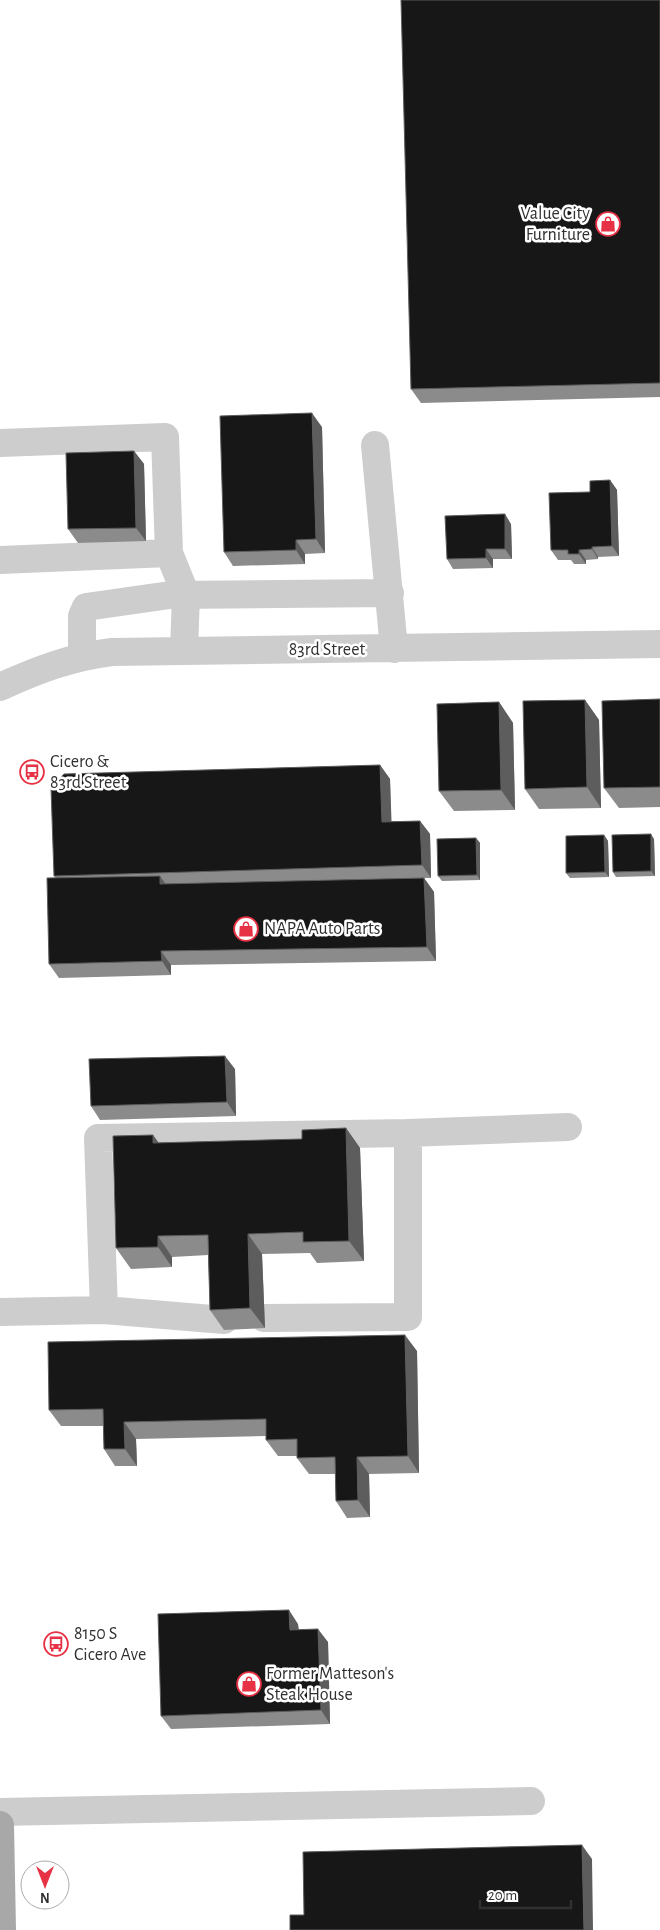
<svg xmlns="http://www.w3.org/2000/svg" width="660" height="1930" font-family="'Alegreya Sans',sans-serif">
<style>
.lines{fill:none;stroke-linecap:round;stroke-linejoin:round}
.minor{stroke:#cdcdcd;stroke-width:28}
.major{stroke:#a8a8a8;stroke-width:28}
.wall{fill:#8b8b8b}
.shaded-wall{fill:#5d5d5d}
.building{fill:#171717;stroke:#5d5d5d}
.labels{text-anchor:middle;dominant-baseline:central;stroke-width:5;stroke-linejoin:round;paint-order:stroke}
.poi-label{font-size:18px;fill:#303030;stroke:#fff;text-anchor:start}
.street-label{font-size:18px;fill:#303030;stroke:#fff}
</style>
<rect width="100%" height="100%" fill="#fff"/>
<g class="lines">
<!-- minor -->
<path class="minor" d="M0,443L165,437L169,553L0,560
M375,445L394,649
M169,553L186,595L184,650
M82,655V616L86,607L170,595L390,593
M0,687C37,670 71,657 112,652L660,644
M104,1310L98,1138L408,1133
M0,1312L104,1310L224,1320
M264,1318L408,1317V1133L568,1127
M0,1812L531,1801"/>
<!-- major -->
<path class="major" d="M0,1825L2,1930"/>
</g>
<!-- wall -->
<path class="wall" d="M660,0V397L421,403L411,389Z
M322,427L325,553L305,554V564L233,566L224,552Z
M134,451L144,464L146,541L78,543L68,529Z
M610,480L617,490L619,556L598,557V559L586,560V564H574L571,560H558L551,550L590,492Z
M511,524L512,559H493V568L453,569L447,559Z
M660,699V807L619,808L604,788Z
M585,700L599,720L601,808L539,809L525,789Z
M499,702L513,723L515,810L454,811L439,791Z
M380,765L390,779L391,821H420L430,834L431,878H424L434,892L436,961L171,965V975L59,978L49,964L56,878L54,876Z
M604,835L608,841L609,877L570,878L566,873Z
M476,838L480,843V880L442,881L438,876Z
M654,839L655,876L616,877L613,872Z
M235,1069L236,1116L100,1120L91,1106Z
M346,1128L360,1148L364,1261L317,1263L310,1253L262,1254L265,1328L224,1330L210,1310L208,1255L172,1257V1267L131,1269L116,1248L153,1135L159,1143L302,1139Z
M417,1351L419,1473L369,1474L370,1517L347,1518L336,1501L335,1474H309L297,1458V1456H278L266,1440V1436L136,1439L137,1466H115L104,1449L103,1426H61L49,1410Z
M298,1624L299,1630L328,1642L330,1724L171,1729L161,1716Z"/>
<!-- shaded-wall -->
<path class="shaded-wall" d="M312,413L322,427L325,553L316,539Z
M134,451L144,464L146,541L136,528Z
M610,480L617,490L619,556L612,546Z
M505,514L511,524L512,559L505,549Z
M296,540L305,554V564L296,550Z
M592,547L598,557V559L592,549Z
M486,549L493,559V568L486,558Z
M579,550L586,560V564L579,554Z
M585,700L599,720L601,808L587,787Z
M499,702L513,723L515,810L501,790Z
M380,765L390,779L392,835L382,822Z
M420,821L430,834L431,878L422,865Z
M651,834L654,839L655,876L651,871Z
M604,835L608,841L609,877L605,872Z
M476,838L480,843V880L477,875Z
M160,876L169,889L160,884Z
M424,878L434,892L436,961L427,947Z
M161,951L171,965V975L162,961Z
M225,1056L235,1069L236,1116L227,1102Z
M346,1128L360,1148L364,1261L349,1241Z
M153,1135L167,1155L153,1143Z
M248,1234L262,1254L265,1328L250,1308Z
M158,1236L172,1257V1267L158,1247Z
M405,1335L417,1351L419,1473L408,1456Z
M124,1422L136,1439L137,1466L125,1449Z
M357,1457L369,1474L370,1517L358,1500Z
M289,1610L298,1624L299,1644L290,1630Z
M318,1629L328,1642L330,1724L321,1710Z
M582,1845L592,1859L593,1930H584Z"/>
<!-- building -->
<path class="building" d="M401,0H660V383L411,389Z
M312,413L316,539L296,540V550L224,552L220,416Z
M134,451L136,528L68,529L66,453Z
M610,480L612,546L592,547V549L579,550V554H568V550H551L549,493L590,492V481Z
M505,514V549H486V558L447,559L445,516Z
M660,699V787L604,788L602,701Z
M585,700L587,787L525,789L523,701Z
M499,702L501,790L439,791L437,704Z
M380,765L382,822L420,821L422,865L54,876L51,788L64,774Z
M651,834V871L613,872L612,835Z
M604,835L605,872L566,873V836Z
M476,838L477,875L438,876L437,839Z
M160,876V884L424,878L427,947L161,951L162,961L49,964L47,878Z
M225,1056L227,1102L91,1106L89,1059Z
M346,1128L349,1241L303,1242V1232L248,1234L250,1308L210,1310L208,1235L158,1236V1247L116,1248L113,1136L153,1135V1143L302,1139V1130Z
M405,1335L408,1456L357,1457L358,1500L336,1501L335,1457L297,1458V1439L266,1440V1419L124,1422L125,1449H104L103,1409L49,1410L48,1342Z
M289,1610L290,1630L318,1629L321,1710L161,1716L158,1614Z
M582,1845L584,1930H290V1915H304L303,1852Z"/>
<!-- icons -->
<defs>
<g id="shop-ring" transform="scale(1.25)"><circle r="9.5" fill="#fff" stroke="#e73245" stroke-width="1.5"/><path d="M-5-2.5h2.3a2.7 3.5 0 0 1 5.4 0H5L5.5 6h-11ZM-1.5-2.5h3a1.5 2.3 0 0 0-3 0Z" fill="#e73245"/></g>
<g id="bus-ring" transform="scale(1.25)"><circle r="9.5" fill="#fff" stroke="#e73245" stroke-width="1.5"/><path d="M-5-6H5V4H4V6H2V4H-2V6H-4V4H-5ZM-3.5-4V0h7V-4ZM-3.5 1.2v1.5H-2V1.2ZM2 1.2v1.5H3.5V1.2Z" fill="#e73245"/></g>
</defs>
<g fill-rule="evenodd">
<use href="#shop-ring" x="608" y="224"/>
<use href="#bus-ring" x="32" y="772"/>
<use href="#shop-ring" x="246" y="929"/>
<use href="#bus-ring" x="56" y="1644"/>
<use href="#shop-ring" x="249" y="1684"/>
</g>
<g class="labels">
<!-- poi labels -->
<g class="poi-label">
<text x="590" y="214" text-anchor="end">Value City<tspan x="590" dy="21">Furniture</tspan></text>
<text x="50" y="762">Cicero &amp;<tspan x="50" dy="21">83rd Street</tspan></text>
<text x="264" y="929">NAPA Auto Parts</text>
<text x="74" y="1634">8150 S<tspan x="74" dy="21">Cicero Ave</tspan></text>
<text x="266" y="1674">Former Matteson's<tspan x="266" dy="21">Steak House</tspan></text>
</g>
<!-- street labels -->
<g class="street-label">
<text x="327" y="650">83rd Street</text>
</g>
</g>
<!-- north arrow -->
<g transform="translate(45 1885) rotate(180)"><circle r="24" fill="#ffffff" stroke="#acacac"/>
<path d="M0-4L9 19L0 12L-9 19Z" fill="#e73245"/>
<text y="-8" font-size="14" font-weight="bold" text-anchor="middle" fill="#303030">N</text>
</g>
<!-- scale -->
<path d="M480 1900v8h91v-8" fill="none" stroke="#303030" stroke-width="2.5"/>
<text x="488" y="1900" font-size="15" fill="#303030" stroke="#ffffff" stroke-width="4" paint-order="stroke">20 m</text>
</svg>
